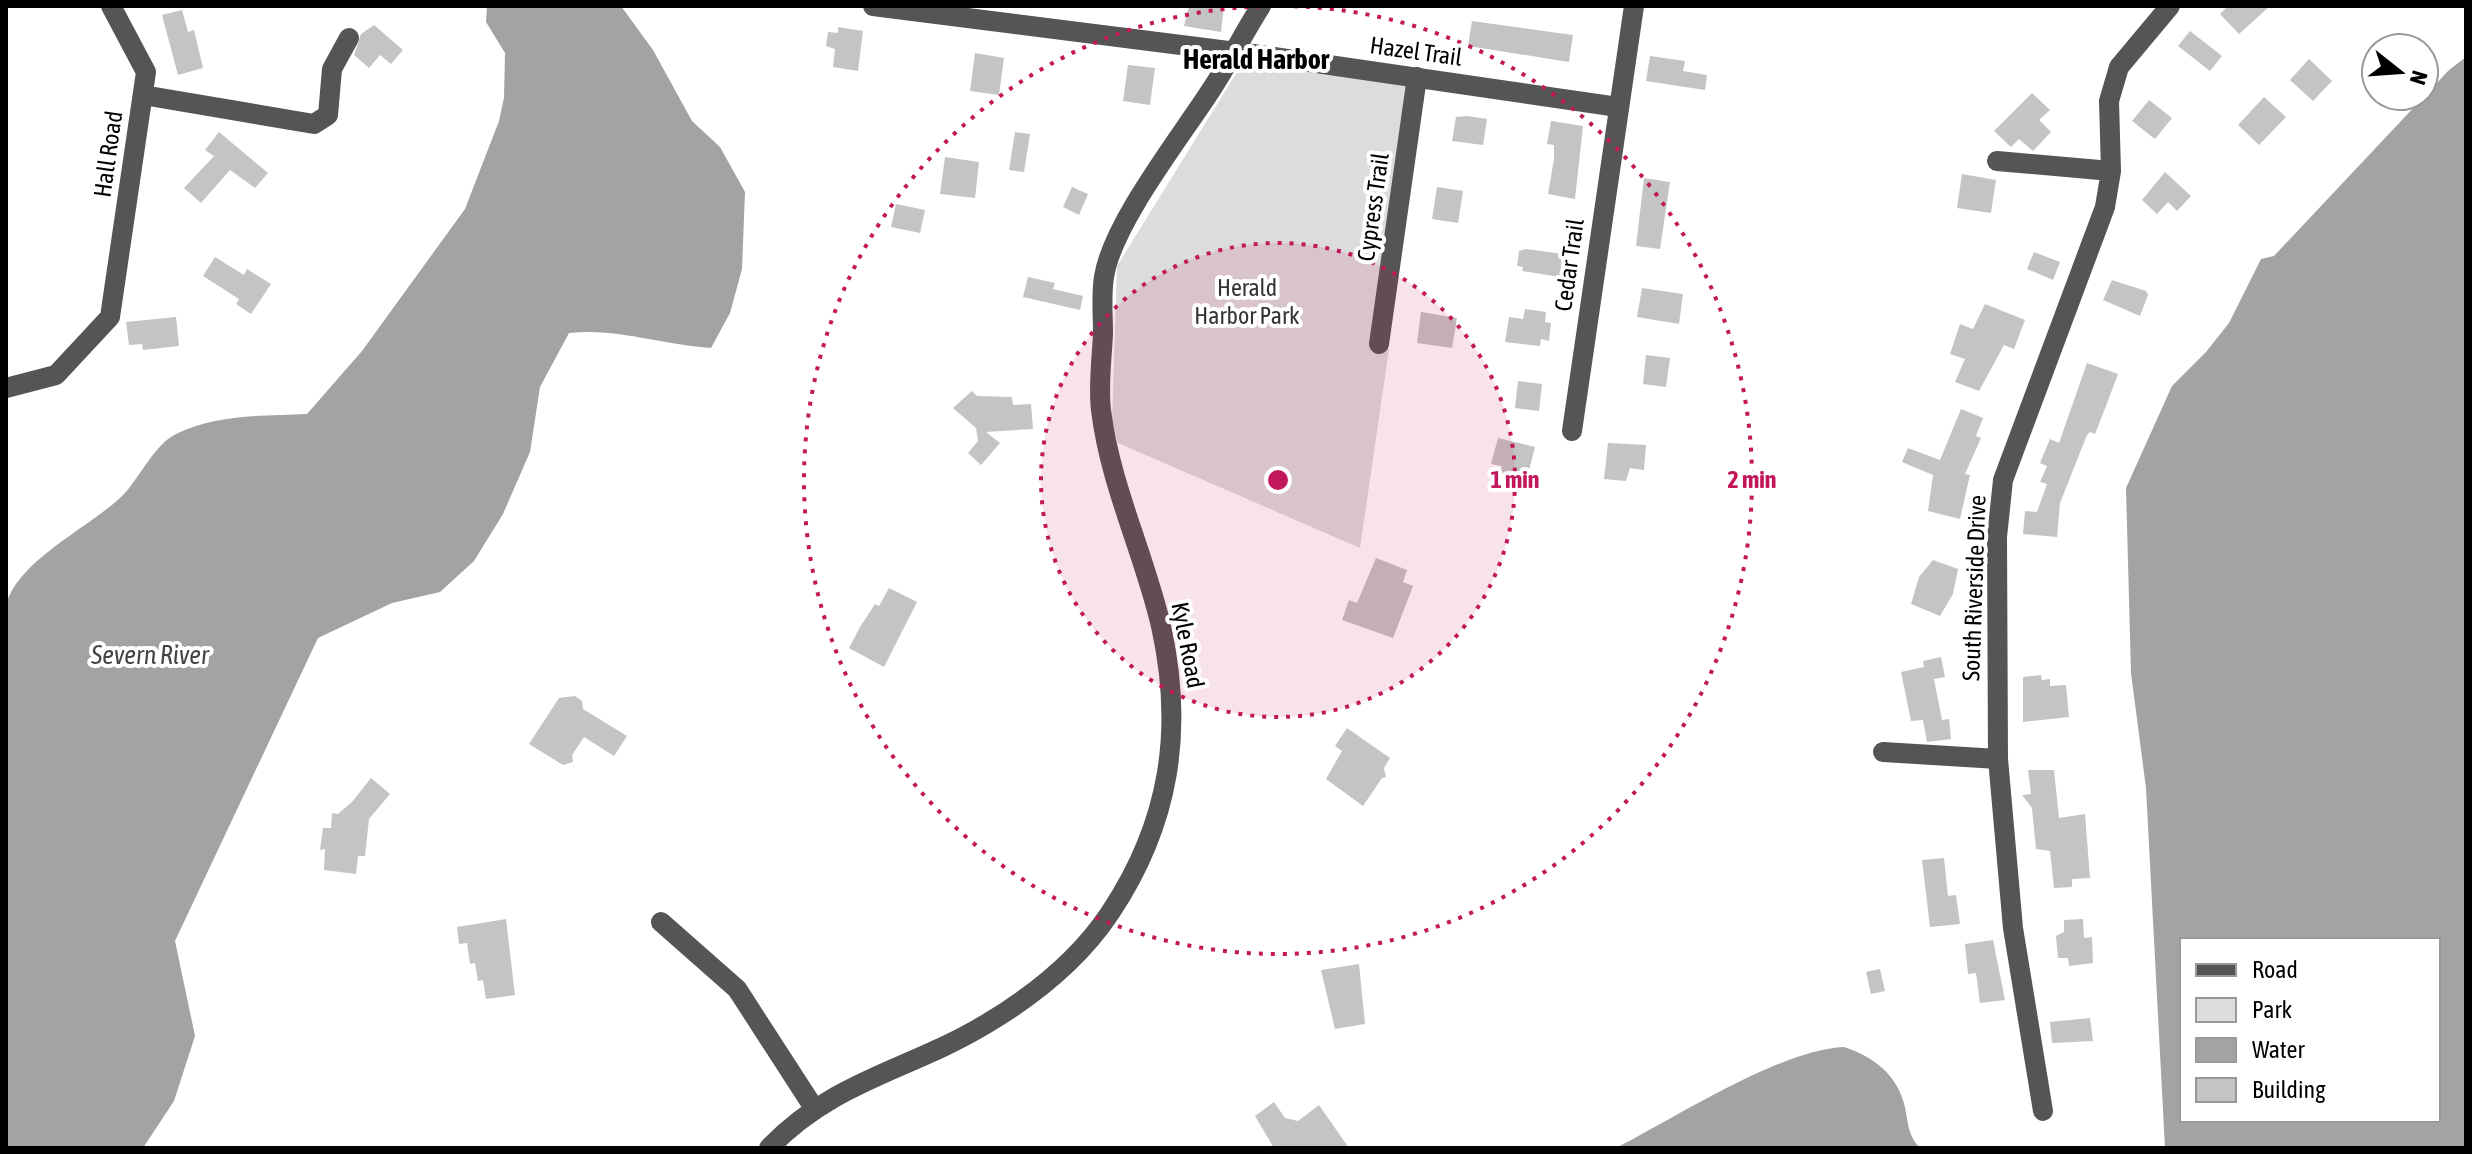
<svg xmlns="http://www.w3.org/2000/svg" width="2472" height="1154" font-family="'Asap Condensed',sans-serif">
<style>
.green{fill:#dcdcdc}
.water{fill:#a3a3a3;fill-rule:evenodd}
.building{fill:#c4c4c4}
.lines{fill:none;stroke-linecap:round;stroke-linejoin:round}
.minor{stroke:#555;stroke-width:20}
.ring{fill:none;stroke:#c2185b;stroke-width:4;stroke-dasharray:4 8}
.labels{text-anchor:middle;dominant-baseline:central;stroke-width:8;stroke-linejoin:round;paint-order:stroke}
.street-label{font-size:24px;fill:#000;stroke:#fff}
.park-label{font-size:24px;fill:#333;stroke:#fff}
.water-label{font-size:26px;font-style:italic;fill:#444;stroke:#fff}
.quarter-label{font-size:28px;font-weight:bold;fill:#000;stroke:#fff}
.centre{fill:#c2185b;stroke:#fff;stroke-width:4}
.ring-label{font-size:24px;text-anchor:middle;font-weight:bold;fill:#c2185b;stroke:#fff;stroke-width:8;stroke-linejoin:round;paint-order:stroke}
</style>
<rect width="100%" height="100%" fill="#fff"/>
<!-- green -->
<path class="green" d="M1242,64L1408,85L1372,347L1389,349L1360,548L1118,443L1112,422L1117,266Z"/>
<!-- water -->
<path class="water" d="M487,6H621L653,50L692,121L720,147L745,192L742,269L730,313L711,348C662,345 618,328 569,333L540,387L530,452L503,514L474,561L440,592L392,603L318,638L175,941L195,1036L174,1101L143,1148H6V605C18,559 93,526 124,494C140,477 155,444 176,434C217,414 262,416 307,414L362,351L465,209L499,121L504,98L505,53L486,22Z
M2466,57V1148H2165L2146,788L2131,673L2126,488L2172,386L2206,352L2229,323L2261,259L2274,256L2449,70ZM2438,940V1120H2182V940Z
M1844,1047C1874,1057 1897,1074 1905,1107C1908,1123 1908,1136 1920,1148H1616C1677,1117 1779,1050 1844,1047Z"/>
<!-- building -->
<path class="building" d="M1189,6H1224L1221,32L1184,26Z
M2228,6H2270L2239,34L2220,14Z
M182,10L188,32L194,30L203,68L178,75L162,15Z
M1472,21L1573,35L1569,62L1468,46Z
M374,25L403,50L391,64L380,55L369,68L354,55L361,34Z
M838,27L863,31L858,71L833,67L835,49L826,46L828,32L838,33Z
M2190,31L2222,56L2210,71L2178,46Z
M975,53L1004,58L999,95L970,91Z
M1650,56L1685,61L1683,71L1707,75L1705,90L1646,81Z
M2309,59L2332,81L2313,101L2290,80Z
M1128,65L1155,68L1150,105L1123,101Z
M2032,93L2050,110L2039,120L2051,132L2033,151L2019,139L2011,147L1994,131Z
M2264,97L2286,117L2259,145L2238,125Z
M2149,100L2172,118L2155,139L2132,121Z
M1467,116L1487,119L1483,145L1452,141L1456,117Z
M1551,121L1583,126L1575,199L1548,194L1554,159V145L1547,144Z
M219,132L268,173L255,188L230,170L201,203L184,188L214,156L205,150Z
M1015,132L1030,134L1024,172L1009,170Z
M945,157L979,162L975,198L940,194Z
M2165,172L2191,196L2177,211L2168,202L2157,214L2142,200Z
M1962,174L1996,180L1991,213L1957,208Z
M1644,178L1670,182L1660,249L1636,246Z
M1072,187L1088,194L1079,215L1063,207Z
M1437,187L1463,191L1458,223L1432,219Z
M896,204L925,210L920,233L891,227Z
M1526,249L1563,254L1560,277L1522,271L1523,267L1517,266L1519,251Z
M2034,252L2060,262L2053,280L2027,269Z
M215,257L244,275L247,269L271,284L251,314L236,304L239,299L203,276Z
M1028,277L1055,283L1053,289L1083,296L1080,310L1023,297Z
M2112,280L2146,291L2148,295L2140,316L2103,300Z
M1642,288L1683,294L1679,324L1637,317Z
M1985,304L2025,320L2014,349L2004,345L1979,391L1955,382L1965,359L1950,354L1960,324L1973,329Z
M1525,309L1546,312L1545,322L1551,323L1549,341L1541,339L1540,346L1505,342L1509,317L1523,319Z
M1421,312L1457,318L1452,348L1417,343Z
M176,317L179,346L143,350L142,344L129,345L126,322Z
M1646,355L1670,358L1666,387L1643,384Z
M2087,363L2118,374L2106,406L2095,434L2090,432L2087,435L2060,503L2057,537L2023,534L2025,511L2037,512L2047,484L2040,482L2047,466L2040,463L2050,439L2059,443Z
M1518,381L1542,384L1539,411L1515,408Z
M972,391L977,396L1012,397L1013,405L1031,404L1033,429L986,432L1000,443L981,465L968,453L978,441L976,428L953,408Z
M1961,409L1983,418L1976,436L1981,438L1965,474L1970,475L1960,519L1928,511L1933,475L1902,462L1908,448L1940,460Z
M1498,438L1535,447L1525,486L1499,479L1502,466L1491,464Z
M1608,443L1646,445L1644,470L1630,468L1626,481L1604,479Z
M1376,558L1407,570L1403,582L1413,586L1393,638L1342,620L1349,600L1357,603Z
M1933,560L1958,569L1953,594L1940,616L1911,604L1919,577Z
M889,588L917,602L884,667L849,648L860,627L875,604L879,606Z
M1941,657L1945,677L1934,679L1942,720L1949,719L1951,739L1927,742L1923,720L1911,721L1901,672L1924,667L1923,661Z
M2041,675L2042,680L2050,679V686L2066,685L2069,717L2023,722V677Z
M575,696L582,701L583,709L627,736L614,756L584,737L572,755L573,762L563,765L529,744L559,698Z
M1347,728L1390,758L1384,768L1386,777L1382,778L1363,806L1326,779L1342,751L1335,746Z
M2028,770H2054L2059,818L2085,814L2090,878L2072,879V887L2054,888L2050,851L2036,849L2032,808L2022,795L2031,794Z
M371,778L390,794L369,819L365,856H358L356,874L324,870L325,849L320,850L323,828H331L332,813L338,814L352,802Z
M1944,858L1948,896L1956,895L1960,924L1930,927L1922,860Z
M506,919L515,995L486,999L483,980L478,981L475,963L470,964L467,943L459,944L457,927Z
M2083,919L2084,938L2092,937L2093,963L2069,966L2068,958H2058L2056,936L2064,932V920Z
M1993,940L2005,1000L1980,1003L1976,973L1968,974L1965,944Z
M1359,964L1365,1024L1335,1029L1321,970Z
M1880,969L1885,991L1871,994L1866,972Z
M2090,1018L2093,1041L2052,1043L2050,1022Z
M1274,1102L1285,1118L1298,1121L1319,1105L1349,1148H1274L1255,1116Z"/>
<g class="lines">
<!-- minor -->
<path class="minor" d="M873,6L1268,56L1618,107
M143,95L314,124L328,115L332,69L349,38
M1997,161L2111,171
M1379,344L1417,77
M6,388L56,375L110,317L146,72L111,6
M1572,431L1634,6
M1883,752L1998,759
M661,922L737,989L814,1108
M2043,1111L2013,928L1998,759L1997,537L2003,480L2105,207L2111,171L2109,101L2119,67L2170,6
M769,1148C834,1080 910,1070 986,1024C1033,996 1080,958 1110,913C1170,823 1184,730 1161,626C1144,553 1110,485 1101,410C1098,385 1102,358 1103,333C1103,315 1101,295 1104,277C1112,224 1180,138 1211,90C1229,63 1243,34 1261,6"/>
</g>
<!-- distance rings -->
<circle cx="1278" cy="480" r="237" fill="#c2185b" fill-opacity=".12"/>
<g class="ring">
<circle cx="1278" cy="480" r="237"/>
<path d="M1282 6A474 474 0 1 1 1274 6"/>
</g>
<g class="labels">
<!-- street labels -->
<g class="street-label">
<text transform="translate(1416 51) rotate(8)">Hazel Trail</text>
<text transform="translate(108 154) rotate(-82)">Hall Road</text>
<text transform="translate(1373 207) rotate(-82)">Cypress Trail</text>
<text transform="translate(1569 265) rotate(-82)">Cedar Trail</text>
<text transform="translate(1974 588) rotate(-88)">South Riverside Drive</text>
<text transform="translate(1188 645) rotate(79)">Kyle Road</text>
</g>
<!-- park labels -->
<g class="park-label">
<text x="1247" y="287">Herald<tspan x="1247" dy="28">Harbor Park</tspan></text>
</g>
<!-- water labels -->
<g class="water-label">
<text x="150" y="655">Severn River</text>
</g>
<!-- quarter labels -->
<g class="quarter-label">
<text x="1256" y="59">Herald Harbor</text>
</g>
</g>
<circle cx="1278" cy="480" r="12" class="centre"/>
<g class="ring-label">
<text x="1515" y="488">1 min</text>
<text x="1752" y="488">2 min</text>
</g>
<!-- border -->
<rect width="2472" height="1154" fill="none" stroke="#000000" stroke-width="16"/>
<!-- legend -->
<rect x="2180" y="938" width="260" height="184" fill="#ffffff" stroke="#999999" stroke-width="2"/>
<rect x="2196" y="964" width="40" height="12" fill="#555555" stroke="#999999" stroke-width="2"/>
<text x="2252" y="978" font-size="24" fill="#000000">Road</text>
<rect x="2196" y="998" width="40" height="24" fill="#dcdcdc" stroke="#999999" stroke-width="2"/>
<text x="2252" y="1018" font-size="24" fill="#000000">Park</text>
<rect x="2196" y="1038" width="40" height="24" fill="#a3a3a3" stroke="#999999" stroke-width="2"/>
<text x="2252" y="1058" font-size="24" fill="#000000">Water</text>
<rect x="2196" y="1078" width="40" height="24" fill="#c4c4c4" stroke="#999999" stroke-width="2"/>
<text x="2252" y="1098" font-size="24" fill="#000000">Building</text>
<!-- north arrow -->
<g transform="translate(2400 72) rotate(107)"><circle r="38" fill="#ffffff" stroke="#999999" stroke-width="2"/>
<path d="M0-6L14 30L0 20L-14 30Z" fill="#000000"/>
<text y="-12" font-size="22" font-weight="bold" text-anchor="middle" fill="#000000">N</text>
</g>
</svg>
